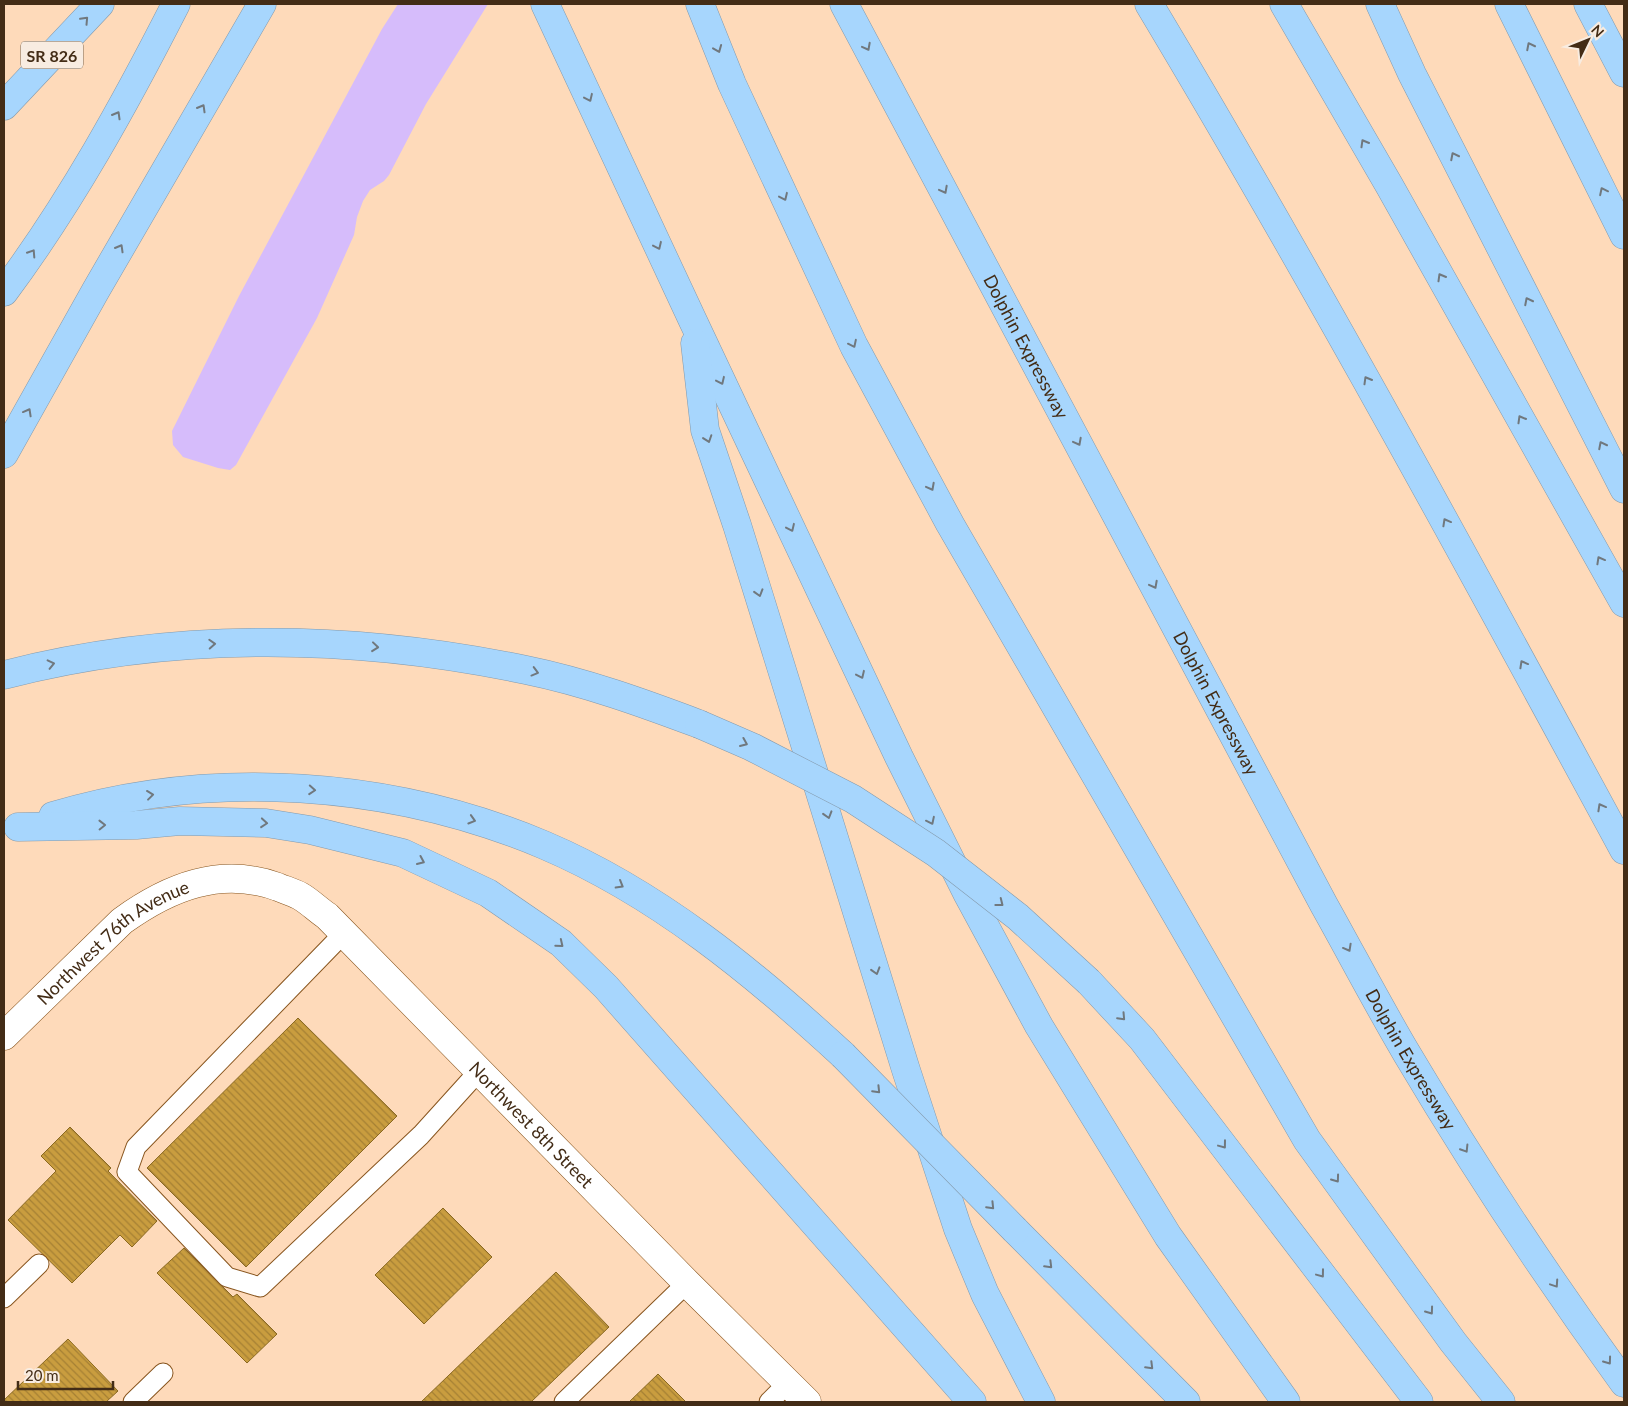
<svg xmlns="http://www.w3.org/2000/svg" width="1628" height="1406" font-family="Lato,sans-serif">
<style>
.water{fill:#d6bcfb}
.building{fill:url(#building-back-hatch);stroke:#8a6921}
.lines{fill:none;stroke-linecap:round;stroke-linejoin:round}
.service-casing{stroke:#88551e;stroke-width:21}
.minor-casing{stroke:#88551e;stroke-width:29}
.motorway-casing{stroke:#849aac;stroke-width:29}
.service{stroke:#fff;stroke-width:19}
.minor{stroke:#fff;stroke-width:28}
.motorway{stroke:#a7d6fd;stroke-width:28}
.motorway-bridge-casing{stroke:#849aac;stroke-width:29;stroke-linecap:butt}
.motorway-bridge{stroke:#a7d6fd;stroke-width:28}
.oneway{stroke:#70787e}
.labels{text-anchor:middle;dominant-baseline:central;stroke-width:4;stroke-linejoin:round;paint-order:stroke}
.shield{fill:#f8ece1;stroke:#796653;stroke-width:1}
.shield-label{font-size:16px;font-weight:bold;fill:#432c16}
.street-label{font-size:18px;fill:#432c16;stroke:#f8ece1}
</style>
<defs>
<pattern id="building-back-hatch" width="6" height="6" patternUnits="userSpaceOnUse" patternTransform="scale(1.25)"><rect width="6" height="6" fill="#c99d3f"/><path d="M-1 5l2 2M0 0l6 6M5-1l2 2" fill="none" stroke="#a58034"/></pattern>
</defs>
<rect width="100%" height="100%" fill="#fedaba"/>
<!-- water -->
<path class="water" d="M398,4H488L426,104L389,175L384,181L370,190L363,201L357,217L354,235L317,318L236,465L230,470L218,468L183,457L173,445L172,431L239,296L382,29Z"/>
<!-- building -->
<path class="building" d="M298,1018L397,1116L246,1267L147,1168Z
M70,1127L111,1168L108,1171L157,1221L132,1247L120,1235L72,1283L8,1220L56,1171L41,1156Z
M443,1208L492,1257L424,1324L375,1275Z
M184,1248L233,1297L237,1294L277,1334L247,1363L157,1273Z
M556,1272L609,1327L531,1402H421Z
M68,1339L118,1391L106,1402H4V1400Z
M658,1374L686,1402H629Z"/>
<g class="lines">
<!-- service casing -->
<g class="service-casing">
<path id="service" d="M343,934L136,1147L127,1172L227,1277L260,1287L421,1135L478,1072
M4,1298L39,1264
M133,1402L163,1373
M564,1402L687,1283
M769,1402L788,1383"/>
</g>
<!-- minor casing -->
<g class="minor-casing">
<g id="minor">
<path id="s1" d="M4,1036L122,921C169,887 221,866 278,887C285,890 293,892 300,896C309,901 318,910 327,916L687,1283L807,1402"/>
</g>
</g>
<!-- motorway casing -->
<g class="motorway-casing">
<g id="motorway">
<path d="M545,4L693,321L899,757L967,893L1039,1026L1168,1236L1286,1402"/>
<path d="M700,4L732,84L854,346L950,524L1307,1140L1453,1342L1501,1402"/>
<path id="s2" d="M844,4L1324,905C1352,955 1378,1005 1407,1054C1474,1167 1547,1277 1624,1383"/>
<path d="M1149,4C1315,281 1470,566 1624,850"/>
<path d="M1284,4L1389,185L1624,603"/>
<path d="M1380,4L1412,74L1624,489"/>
<path d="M1509,4L1624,235"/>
<path d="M1588,4L1624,73"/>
<path d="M4,106L100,4"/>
<path d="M4,292C71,202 125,104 176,4"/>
<path d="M695,343L705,430L737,525L906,1070L958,1229L985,1294L1041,1402"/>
<path d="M4,454L96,290L262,4"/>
<path d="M4,675C174,631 354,634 526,670C585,682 643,703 699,724"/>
<path d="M53,816C212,768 392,781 544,845C657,893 754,973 843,1055"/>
<path d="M18,827L136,825L180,821L266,823L310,830L403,853L488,893L561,943L606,987L972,1402"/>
<path d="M1089,982L1142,1039L1419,1402"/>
<path d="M1015,1230L1186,1402"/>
</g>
</g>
<!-- service -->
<use href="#service" class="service"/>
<!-- minor -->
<use href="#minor" class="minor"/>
<!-- motorway -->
<use href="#motorway" class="motorway"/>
<!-- motorway-bridge casing -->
<g class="motorway-bridge-casing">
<path id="motorway-bridge" d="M699,724L752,747L853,799L936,853L1018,917L1089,982
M843,1055L1015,1230"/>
</g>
<!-- motorway-bridge -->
<use href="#motorway-bridge" class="motorway-bridge"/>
</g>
<!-- one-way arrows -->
<defs><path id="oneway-chevron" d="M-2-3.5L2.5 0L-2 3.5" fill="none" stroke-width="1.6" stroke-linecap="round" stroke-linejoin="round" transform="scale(1.25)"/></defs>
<g class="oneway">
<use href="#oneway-chevron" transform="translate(85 20) rotate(-47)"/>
<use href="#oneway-chevron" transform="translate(1530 46) rotate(-117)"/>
<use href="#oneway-chevron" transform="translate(867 47) rotate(62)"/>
<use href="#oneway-chevron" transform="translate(718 49) rotate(68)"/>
<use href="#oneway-chevron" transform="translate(589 98) rotate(65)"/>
<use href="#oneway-chevron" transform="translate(202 108) rotate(-60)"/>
<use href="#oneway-chevron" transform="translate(117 115) rotate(-60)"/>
<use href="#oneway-chevron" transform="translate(1364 143) rotate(-120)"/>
<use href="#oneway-chevron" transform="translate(1454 156) rotate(-117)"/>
<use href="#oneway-chevron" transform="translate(944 190) rotate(62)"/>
<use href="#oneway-chevron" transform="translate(1603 191) rotate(-116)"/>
<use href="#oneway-chevron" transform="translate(784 197) rotate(65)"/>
<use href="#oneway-chevron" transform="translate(658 246) rotate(65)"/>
<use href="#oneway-chevron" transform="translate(120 248) rotate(-60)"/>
<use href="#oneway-chevron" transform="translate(32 253) rotate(-57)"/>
<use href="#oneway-chevron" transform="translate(1441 277) rotate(-120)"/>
<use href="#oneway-chevron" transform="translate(1528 301) rotate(-117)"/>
<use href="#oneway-chevron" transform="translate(853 344) rotate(64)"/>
<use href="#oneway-chevron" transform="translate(1367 380) rotate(-120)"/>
<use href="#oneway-chevron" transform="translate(721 381) rotate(65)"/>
<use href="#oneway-chevron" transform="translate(28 412) rotate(-61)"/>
<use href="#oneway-chevron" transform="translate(1521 419) rotate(-120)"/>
<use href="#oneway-chevron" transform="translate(708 439) rotate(71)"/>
<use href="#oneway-chevron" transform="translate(1078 442) rotate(62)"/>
<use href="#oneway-chevron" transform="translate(1602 445) rotate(-117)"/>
<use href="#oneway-chevron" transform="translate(931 487) rotate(62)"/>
<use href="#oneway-chevron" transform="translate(1446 522) rotate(-119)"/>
<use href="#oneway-chevron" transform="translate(791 528) rotate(65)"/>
<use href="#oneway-chevron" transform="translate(1600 560) rotate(-119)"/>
<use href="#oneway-chevron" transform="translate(1154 585) rotate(62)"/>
<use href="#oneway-chevron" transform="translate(759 593) rotate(73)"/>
<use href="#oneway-chevron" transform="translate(212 644) rotate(-3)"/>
<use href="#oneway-chevron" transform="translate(375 647) rotate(6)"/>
<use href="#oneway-chevron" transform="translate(51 664) rotate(-13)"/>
<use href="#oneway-chevron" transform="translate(1523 664) rotate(-119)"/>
<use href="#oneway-chevron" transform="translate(535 672) rotate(15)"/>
<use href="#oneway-chevron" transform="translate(861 675) rotate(65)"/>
<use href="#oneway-chevron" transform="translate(744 743) rotate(23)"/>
<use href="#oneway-chevron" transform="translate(312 790) rotate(4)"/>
<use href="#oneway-chevron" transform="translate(150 795) rotate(-7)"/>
<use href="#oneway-chevron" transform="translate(1601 807) rotate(-119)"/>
<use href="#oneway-chevron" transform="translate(828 815) rotate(73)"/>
<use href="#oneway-chevron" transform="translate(472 820) rotate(17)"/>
<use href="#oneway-chevron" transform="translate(931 821) rotate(64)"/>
<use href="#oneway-chevron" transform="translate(264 823) rotate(5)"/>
<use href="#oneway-chevron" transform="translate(102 825) rotate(-1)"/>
<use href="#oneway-chevron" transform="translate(421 861) rotate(24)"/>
<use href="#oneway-chevron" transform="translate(620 885) rotate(30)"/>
<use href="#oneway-chevron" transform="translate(1000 903) rotate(38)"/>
<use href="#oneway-chevron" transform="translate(560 944) rotate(39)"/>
<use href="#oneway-chevron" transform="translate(1348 948) rotate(61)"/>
<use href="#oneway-chevron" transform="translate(876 971) rotate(73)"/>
<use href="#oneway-chevron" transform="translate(1122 1017) rotate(47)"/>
<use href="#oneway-chevron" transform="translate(877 1090) rotate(46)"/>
<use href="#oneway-chevron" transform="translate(1223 1145) rotate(53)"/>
<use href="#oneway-chevron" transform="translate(1465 1149) rotate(58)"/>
<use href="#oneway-chevron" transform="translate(1336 1179) rotate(54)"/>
<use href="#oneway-chevron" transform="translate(991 1206) rotate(46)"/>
<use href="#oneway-chevron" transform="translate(1049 1265) rotate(45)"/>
<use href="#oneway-chevron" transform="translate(1321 1274) rotate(53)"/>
<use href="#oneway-chevron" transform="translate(1555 1284) rotate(56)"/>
<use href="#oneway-chevron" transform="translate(1430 1311) rotate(54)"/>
<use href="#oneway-chevron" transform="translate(1608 1361) rotate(54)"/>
<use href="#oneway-chevron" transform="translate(1150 1366) rotate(45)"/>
</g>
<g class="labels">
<!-- shield labels -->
<rect class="shield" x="21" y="41.5" width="62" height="27" rx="4"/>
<g class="shield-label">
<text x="52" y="55">SR 826</text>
</g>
<!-- street labels -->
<g class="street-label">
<text stroke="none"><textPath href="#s2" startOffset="388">Dolphin Expressway</textPath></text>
<text stroke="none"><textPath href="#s2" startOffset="792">Dolphin Expressway</textPath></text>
<text stroke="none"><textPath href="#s1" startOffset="145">Northwest 76th Avenue</textPath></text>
<text stroke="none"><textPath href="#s2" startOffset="1198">Dolphin Expressway</textPath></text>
<text stroke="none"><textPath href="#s1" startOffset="681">Northwest 8th Street</textPath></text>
</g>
</g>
<!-- border -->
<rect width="1628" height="1406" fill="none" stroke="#432c16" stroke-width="10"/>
<!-- north arrow -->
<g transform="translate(1588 40) rotate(47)" stroke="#f8ece1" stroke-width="4" paint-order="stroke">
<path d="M0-4L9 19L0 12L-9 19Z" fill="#432c16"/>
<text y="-8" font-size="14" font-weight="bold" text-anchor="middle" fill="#432c16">N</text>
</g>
<!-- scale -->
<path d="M18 1381v8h95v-8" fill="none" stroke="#432c16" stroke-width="2.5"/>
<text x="25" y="1381" font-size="15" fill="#432c16" stroke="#f8ece1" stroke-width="4" paint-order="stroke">20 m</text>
</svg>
